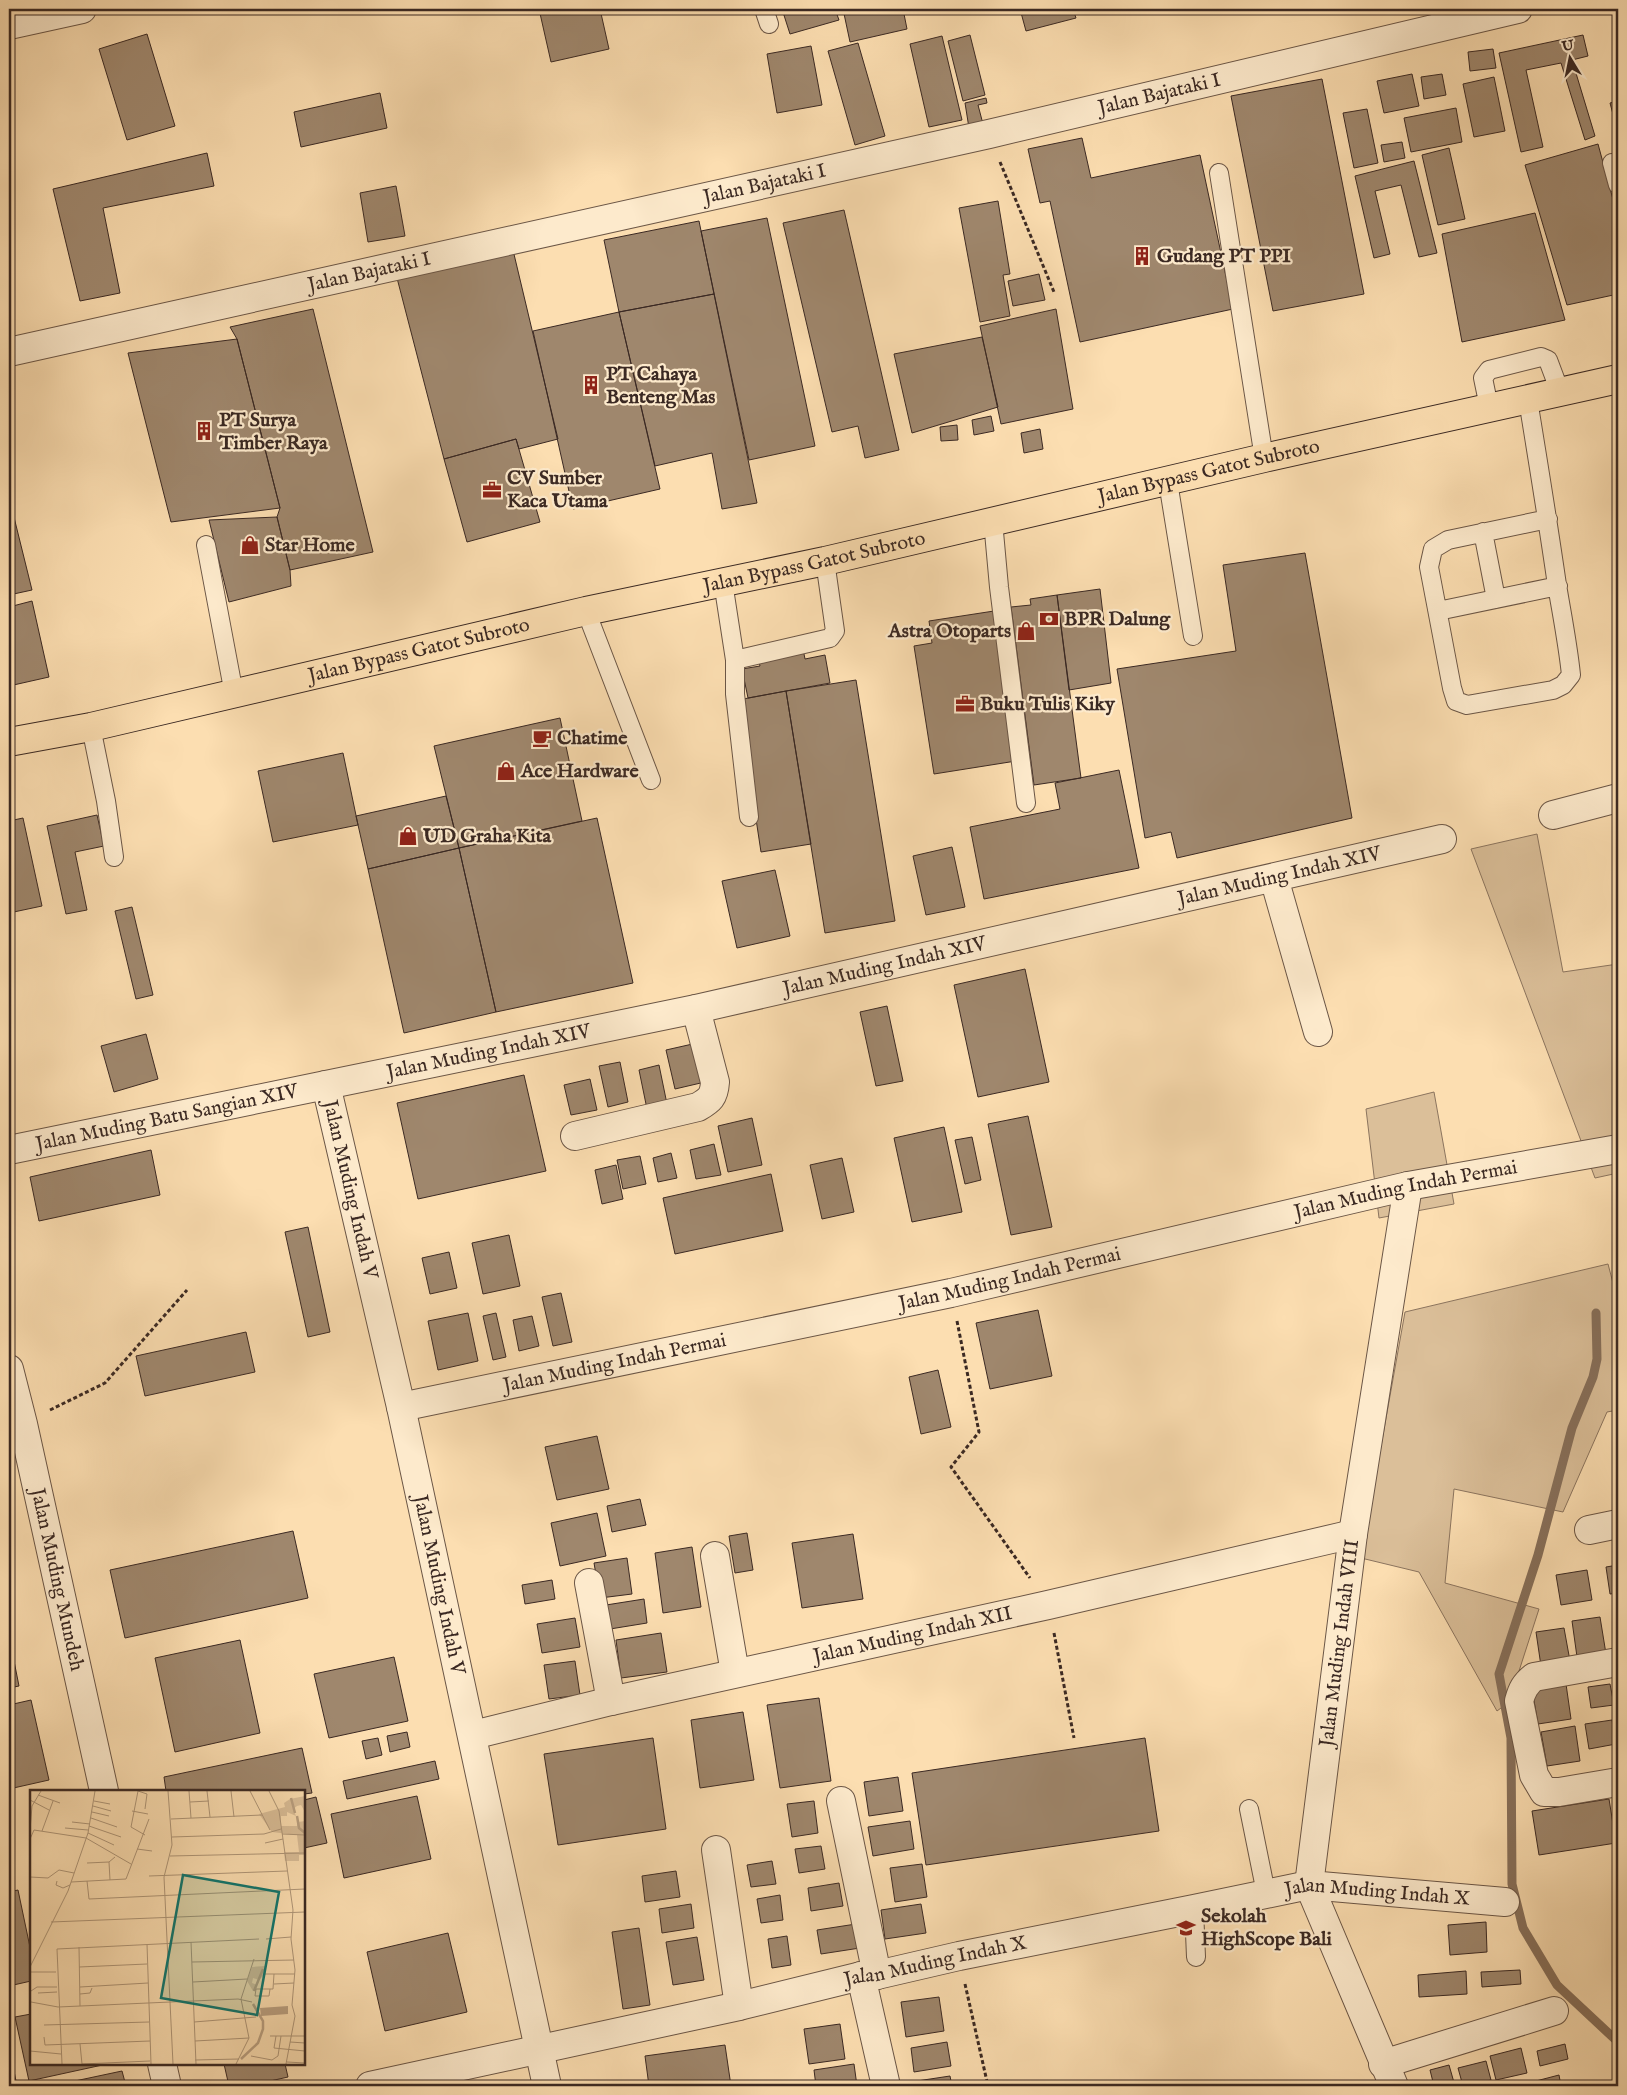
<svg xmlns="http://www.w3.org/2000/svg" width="1627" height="2095" font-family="'IM FELL English',serif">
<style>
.green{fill:#dbbf99;stroke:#8b745e}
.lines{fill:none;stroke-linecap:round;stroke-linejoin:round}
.stream{stroke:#87705b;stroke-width:9}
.building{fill:#9f876d;stroke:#3b2923}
.service-casing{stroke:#6b5646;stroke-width:20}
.minor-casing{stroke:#6b5646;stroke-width:30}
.tertiary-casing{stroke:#6b5646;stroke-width:30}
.primary-casing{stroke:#3b2923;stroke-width:30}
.path{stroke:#3b2923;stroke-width:3;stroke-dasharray:4 2.5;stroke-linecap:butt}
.service{stroke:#fdeacc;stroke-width:18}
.minor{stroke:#fdeacc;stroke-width:28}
.tertiary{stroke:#fdeacc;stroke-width:28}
.primary{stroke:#fcdeb1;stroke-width:28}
.labels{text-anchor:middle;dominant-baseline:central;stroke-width:4.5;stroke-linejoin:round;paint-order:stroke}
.street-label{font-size:20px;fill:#3b2923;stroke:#fdeacc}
.poi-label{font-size:20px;font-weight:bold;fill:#3b2923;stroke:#fdeacc;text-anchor:start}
.inset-river{fill:none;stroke:#baa081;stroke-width:2.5}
.inset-road{fill:none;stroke:#af9678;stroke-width:1}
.view{fill:#0f766e;fill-opacity:0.15;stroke:#0f766e;stroke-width:2.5}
.inset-edge{fill:none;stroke:#3b2923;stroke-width:2.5}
</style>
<rect width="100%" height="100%" fill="#fcdeb1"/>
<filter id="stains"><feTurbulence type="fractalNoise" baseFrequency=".004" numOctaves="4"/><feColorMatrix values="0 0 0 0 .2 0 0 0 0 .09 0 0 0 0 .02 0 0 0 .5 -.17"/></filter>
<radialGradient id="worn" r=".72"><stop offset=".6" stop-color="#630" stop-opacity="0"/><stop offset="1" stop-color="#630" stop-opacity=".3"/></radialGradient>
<!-- green -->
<path class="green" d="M1537,834L1563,972L1618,964V1173L1595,1178L1471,849Z
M1434,1092L1454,1204L1379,1218L1366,1109Z
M1608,1264L1618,1302V1410L1607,1412L1563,1512L1454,1489L1445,1583L1539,1609L1509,1702L1497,1711L1419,1572L1361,1558L1405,1312Z"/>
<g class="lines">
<!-- stream -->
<path class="stream" d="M1596,1313L1597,1359L1593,1377L1572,1428L1538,1555L1499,1674L1511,1738L1512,1884L1523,1928L1557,1985L1618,2042"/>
</g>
<!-- building -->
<path class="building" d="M539,9H600L609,49L551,62Z
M782,9H835L839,20L790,34Z
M843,9H903L907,29L850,42Z
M1020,9H1073L1076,18L1026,31Z
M147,34L175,126L127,140L99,49Z
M970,35L985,95L963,101L948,41Z
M1583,35L1588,56L1572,60L1595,136L1585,140L1561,63L1526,70L1543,147L1521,152L1499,53Z
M942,36L962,120L929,127L910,44Z
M858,43L885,136L855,145L828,51Z
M811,46L822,105L777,113L767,54Z
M1493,49L1496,68L1470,71L1468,52Z
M1412,74L1419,106L1384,113L1377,81Z
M1442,74L1446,95L1424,99L1421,77Z
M1494,77L1505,131L1474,137L1463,84Z
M1322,79L1364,294L1273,311L1231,96Z
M380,93L387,128L301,147L294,112Z
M986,98L987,103L978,105L983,124L969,128L965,103Z
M1618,101V133L1610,103Z
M1456,108L1462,142L1411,152L1404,118Z
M1367,109L1378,163L1354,168L1343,113Z
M1082,138L1091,178L1200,155L1233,309L1080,342L1050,201L1040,203L1028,149Z
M1402,142L1405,158L1384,162L1381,145Z
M1598,144L1618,218V294L1567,305L1525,165Z
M1449,148L1465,219L1438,225L1422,155Z
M207,153L214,186L103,208L120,293L80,301L53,189Z
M1414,161L1437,253L1419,257L1401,185L1375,191L1390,254L1374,258L1355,176Z
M396,186L405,236L368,242L360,193Z
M998,201L1010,274L1003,275L1010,316L980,322L959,208Z
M844,210L899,450L865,458L858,426L832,432L783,223Z
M1535,213L1565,320L1462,342L1442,234Z
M767,218L815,446L749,460L701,231Z
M699,221L714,294L619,312L604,240Z
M513,250L558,439L519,449L516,439L444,459L397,278Z
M1039,274L1045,300L1013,306L1008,281Z
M714,294L757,503L722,509L712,453L655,466L619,312Z
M313,309L373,552L290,570L277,517L280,508L237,339L230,327Z
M1056,309L1073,409L1001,424L980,326Z
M619,312L660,489L573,509L533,331Z
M982,337L998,407L912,433L894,354Z
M237,339L280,508L171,522L128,353Z
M991,416L994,431L974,435L972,420Z
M957,425L958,440L941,441L940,427Z
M1040,429L1043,449L1024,453L1021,433Z
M516,439L540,522L467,542L444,459Z
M9,497L32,590L9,595Z
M277,517L290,570L291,586L229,602L209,520Z
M1305,553L1352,818L1177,858L1171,832L1145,838L1117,669L1236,651L1223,565Z
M1100,589L1111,683L1069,690L1057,595Z
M1057,595L1081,778L1034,785L1011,607L1031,605L1030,599Z
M32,601L49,677L9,686V607Z
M994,611L1016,761L934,774L914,646L932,643L929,621Z
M803,649L805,659L825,655L830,683L748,698L742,669L760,666L758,657Z
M856,680L895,921L825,933L786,691Z
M786,691L811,844L761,852L738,700Z
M560,718L582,821L459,848L434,746Z
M343,753L358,825L273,842L258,771Z
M1119,770L1139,868L984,899L970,827L1060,809L1055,783Z
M446,796L459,848L368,869L356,816Z
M97,815L104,846L75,852L87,910L66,914L47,826Z
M23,818L42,906L9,913V821Z
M597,818L633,983L496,1012L459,848Z
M952,847L965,907L926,915L913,856Z
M459,848L496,1012L404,1033L368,869Z
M775,870L790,936L737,948L722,881Z
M132,907L153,995L136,999L115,911Z
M1025,969L1049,1082L978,1097L954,985Z
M887,1006L903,1081L876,1086L860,1012Z
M146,1034L158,1079L114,1092L101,1046Z
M697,1043L705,1082L675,1089L666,1050Z
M620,1062L628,1102L608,1107L599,1066Z
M659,1065L667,1104L647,1109L639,1070Z
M524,1075L546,1171L418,1199L397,1103Z
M590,1079L597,1110L571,1115L564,1085Z
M1028,1116L1052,1227L1011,1235L988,1124Z
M752,1118L762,1165L728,1172L718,1126Z
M944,1127L962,1212L912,1222L894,1138Z
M972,1137L981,1180L965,1184L955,1140Z
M714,1144L721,1175L696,1179L690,1150Z
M151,1150L160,1195L39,1221L30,1177Z
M671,1153L677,1178L658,1182L653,1158Z
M640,1156L646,1184L623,1189L617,1160Z
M842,1158L854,1212L822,1219L810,1165Z
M616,1165L623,1199L602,1204L595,1170Z
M771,1174L783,1231L675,1254L663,1198Z
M308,1227L330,1332L308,1337L285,1232Z
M509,1235L520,1286L483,1294L472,1243Z
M449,1252L457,1288L430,1294L422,1258Z
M561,1293L572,1342L553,1346L542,1297Z
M1038,1310L1052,1376L990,1389L976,1323Z
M468,1313L478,1361L438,1370L428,1321Z
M496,1313L506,1357L493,1360L483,1316Z
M532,1316L539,1346L519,1351L513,1320Z
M246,1332L255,1372L145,1396L136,1356Z
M938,1370L951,1427L921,1434L909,1377Z
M597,1436L609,1489L557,1500L545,1447Z
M640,1499L646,1525L612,1532L607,1506Z
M597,1513L606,1556L560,1566L551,1523Z
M293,1531L308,1598L125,1638L110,1570Z
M747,1533L753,1570L735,1573L729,1536Z
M853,1534L863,1599L802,1608L792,1543Z
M692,1547L701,1607L663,1613L655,1553Z
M627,1558L632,1594L600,1598L594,1563Z
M1618,1565V1593L1610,1594L1606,1567Z
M1587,1570L1592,1600L1561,1605L1556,1575Z
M552,1580L555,1599L525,1604L522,1585Z
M644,1599L647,1623L610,1629L606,1605Z
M1600,1617L1607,1660L1578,1664L1572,1621Z
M575,1618L580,1647L542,1653L537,1624Z
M1564,1628L1570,1661L1541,1666L1536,1632Z
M661,1633L667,1672L621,1678L616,1640Z
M9,1636L19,1686L9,1688Z
M240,1640L260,1733L175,1752L155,1658Z
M394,1657L408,1721L329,1738L314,1674Z
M575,1661L580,1695L549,1699L544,1665Z
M1566,1684L1571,1719L1538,1724L1532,1689Z
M1610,1684L1614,1705L1591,1708L1588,1687Z
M819,1698L831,1781L780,1788L767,1705Z
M31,1700L49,1780L9,1789V1705Z
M743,1712L754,1780L700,1788L691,1720Z
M1612,1720L1616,1744L1589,1749L1585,1724Z
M1575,1726L1580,1761L1547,1766L1541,1732Z
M407,1732L410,1747L390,1752L387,1736Z
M378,1738L382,1755L366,1759L362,1741Z
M653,1738L666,1829L558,1845L544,1754Z
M1145,1738L1159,1831L926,1865L912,1773Z
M302,1748L312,1793L304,1794V1791H166L164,1777Z
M435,1761L439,1779L347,1799L343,1781Z
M898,1777L903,1811L869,1816L864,1782Z
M417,1796L431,1859L344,1878L331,1814Z
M316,1797L327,1843L304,1848V1800Z
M1609,1799L1616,1843L1539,1855L1532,1811Z
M814,1801L818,1833L792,1837L787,1804Z
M910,1821L914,1849L873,1856L868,1827Z
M821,1846L825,1869L799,1873L795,1849Z
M772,1861L776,1884L751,1887L747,1865Z
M922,1864L927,1897L895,1902L890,1868Z
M676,1871L680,1897L645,1902L642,1876Z
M839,1883L843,1906L811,1911L808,1888Z
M18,1890L31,1952V1981L9,1986V1892Z
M780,1895L783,1920L761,1923L757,1899Z
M691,1904L694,1928L662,1933L659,1909Z
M921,1904L926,1933L885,1939L881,1910Z
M1486,1922L1487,1952L1450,1955L1448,1925Z
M856,1924L860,1948L821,1954L817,1930Z
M639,1928L650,2005L623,2009L612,1932Z
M448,1933L467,2012L385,2031L367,1952Z
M787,1936L791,1965L772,1968L768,1939Z
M697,1937L704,1980L673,1985L666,1942Z
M1520,1970L1521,1984L1482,1987L1481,1972Z
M1466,1971L1467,1994L1419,1997L1418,1975Z
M939,1997L944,2031L906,2037L901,2002Z
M31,2014V2064H107L29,2081L15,2017Z
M840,2024L845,2059L809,2064L804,2029Z
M947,2042L951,2066L914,2072L911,2048Z
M1565,2044L1568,2059L1540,2066L1537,2051Z
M725,2045L731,2086H649L645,2056Z
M9,2046L17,2086H9Z
M1521,2048L1527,2073L1496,2080L1490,2056Z
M1486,2061L1491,2080L1463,2086L1458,2068Z
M224,2064H285L288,2077L248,2086H229Z
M854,2064L857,2086H816L814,2070Z
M1449,2065L1455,2086H1434L1430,2070Z
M122,2071L126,2086H56V2085Z
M1559,2075L1561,2086H1537L1536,2081Z
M950,2076L952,2086H918L917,2081Z
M1607,2081L1608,2086H1585Z"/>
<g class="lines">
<!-- service casing -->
<g class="service-casing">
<path id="service" d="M764,9L769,24
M1612,163L1618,185
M1219,173L1264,458
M1528,400C1538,461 1548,523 1557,585C1562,615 1568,645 1571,675L1563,685L1553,690L1467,705L1456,701L1452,688L1429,567L1433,549L1448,540L1548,519
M1489,407L1483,378L1489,370L1541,357L1548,360L1560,392
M1168,482L1193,636
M993,521L999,587L1026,803
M1483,532L1496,599
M206,545L234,694
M723,582L735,660V694L749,817
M586,611L651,780
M1438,611L1558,586
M735,660L830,638L835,631L825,561
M91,727L106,801L114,857
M1249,1809L1266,1893
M1194,1909L1196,1957"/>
</g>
<!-- minor casing -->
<g class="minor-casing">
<g id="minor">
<path d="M9,25L82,9"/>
<path id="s1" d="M9,352L989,134L1518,9"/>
<path d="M1553,815L1618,798"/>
<path d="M1274,878L1318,1032"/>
<path id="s2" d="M326,1085L696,1009L1442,839"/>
<path d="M575,1136L698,1107C710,1100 714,1097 715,1082L696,1009"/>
<path id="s3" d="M401,1407L951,1293L1408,1186L1618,1149"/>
<path d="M1589,1530L1618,1524"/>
<path d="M715,1556L735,1673"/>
<path d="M589,1583L611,1701"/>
<path d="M1618,1662L1534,1677C1525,1684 1522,1690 1519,1701L1534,1775L1544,1792H1559L1618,1782"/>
<path id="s4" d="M473,1735L611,1701L1048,1605L1353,1534"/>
<path d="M841,1801L877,1975"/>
<path d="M716,1850L739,2006"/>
<path d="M861,1976L886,2086"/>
<path d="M1383,2064L1554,2011"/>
<path id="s5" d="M370,2086L739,2006L861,1976L877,1975L959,1956L1194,1909L1309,1885L1505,1902"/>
<path id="s6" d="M1394,2086L1309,1885L1353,1534L1408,1186"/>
</g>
</g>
<!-- tertiary casing -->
<g class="tertiary-casing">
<g id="tertiary">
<path id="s7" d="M9,1150L326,1085L401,1407L547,2086"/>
<path id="s8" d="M9,1369L23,1424L104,1791"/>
<path d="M162,2064L167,2086"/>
</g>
</g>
<!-- primary casing -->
<g class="primary-casing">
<g id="primary">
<path id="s9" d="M9,742L91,727L586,611L825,561L1264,458L1618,379"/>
</g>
</g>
<!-- path -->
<path class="path" d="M1000,162L1054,292
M957,1321L979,1432L951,1467L1030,1578
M50,1410L105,1383L187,1290
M1054,1633L1074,1738
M965,1984L988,2086"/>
<!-- service -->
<use href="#service" class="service"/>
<!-- minor -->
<use href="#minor" class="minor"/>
<!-- tertiary -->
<use href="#tertiary" class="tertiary"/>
<!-- primary -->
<use href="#primary" class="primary"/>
</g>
<!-- icons -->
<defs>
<g id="building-bare" transform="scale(1.5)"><path d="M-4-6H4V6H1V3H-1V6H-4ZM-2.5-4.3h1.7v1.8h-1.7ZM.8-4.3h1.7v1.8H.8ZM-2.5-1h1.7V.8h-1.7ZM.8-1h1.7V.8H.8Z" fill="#8f2418" stroke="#fdeacc" stroke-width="2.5" paint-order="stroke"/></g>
<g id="office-bare" transform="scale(1.5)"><path d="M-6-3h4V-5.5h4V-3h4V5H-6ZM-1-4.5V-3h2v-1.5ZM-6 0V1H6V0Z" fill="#8f2418" stroke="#fdeacc" stroke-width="2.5" paint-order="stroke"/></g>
<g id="shop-bare" transform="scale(1.5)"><path d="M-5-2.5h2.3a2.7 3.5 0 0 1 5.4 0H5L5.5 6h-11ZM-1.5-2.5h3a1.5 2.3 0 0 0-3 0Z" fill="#8f2418" stroke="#fdeacc" stroke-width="2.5" paint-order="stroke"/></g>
<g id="bank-bare" transform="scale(1.5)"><path d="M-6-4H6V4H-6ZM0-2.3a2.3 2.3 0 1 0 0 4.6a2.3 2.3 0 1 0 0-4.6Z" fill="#8f2418" stroke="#fdeacc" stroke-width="2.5" paint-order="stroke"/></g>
<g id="cafe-bare" transform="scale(1.5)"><path d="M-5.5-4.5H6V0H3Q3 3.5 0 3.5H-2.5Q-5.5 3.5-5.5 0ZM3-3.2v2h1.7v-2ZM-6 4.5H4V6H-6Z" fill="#8f2418" stroke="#fdeacc" stroke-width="2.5" paint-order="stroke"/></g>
<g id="school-bare" transform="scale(1.5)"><path d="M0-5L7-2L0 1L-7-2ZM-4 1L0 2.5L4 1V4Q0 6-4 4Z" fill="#8f2418" stroke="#fdeacc" stroke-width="2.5" paint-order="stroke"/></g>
</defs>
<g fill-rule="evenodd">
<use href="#building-bare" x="1142" y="256"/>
<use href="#building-bare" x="591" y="385"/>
<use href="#building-bare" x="204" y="431"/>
<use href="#office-bare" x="492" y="490"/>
<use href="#shop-bare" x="250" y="545"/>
<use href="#bank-bare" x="1049" y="619"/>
<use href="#shop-bare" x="1026" y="631"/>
<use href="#office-bare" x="965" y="704"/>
<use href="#cafe-bare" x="542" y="738"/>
<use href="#shop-bare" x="506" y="771"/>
<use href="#shop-bare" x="408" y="836"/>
<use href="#school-bare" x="1186" y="1928"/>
</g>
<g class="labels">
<!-- street labels -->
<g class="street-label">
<text stroke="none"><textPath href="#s1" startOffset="1179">Jalan Bajataki I</textPath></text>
<text stroke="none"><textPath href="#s1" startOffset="774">Jalan Bajataki I</textPath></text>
<text stroke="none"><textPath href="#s1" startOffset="369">Jalan Bajataki I</textPath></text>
<text stroke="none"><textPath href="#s9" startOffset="1230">Jalan Bypass Gatot Subroto</textPath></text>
<text stroke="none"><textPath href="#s9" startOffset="825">Jalan Bypass Gatot Subroto</textPath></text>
<text stroke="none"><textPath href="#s9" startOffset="420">Jalan Bypass Gatot Subroto</textPath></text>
<text stroke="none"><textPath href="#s2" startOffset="976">Jalan Muding Indah XIV</textPath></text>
<text stroke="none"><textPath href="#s2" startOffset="571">Jalan Muding Indah XIV</textPath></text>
<text stroke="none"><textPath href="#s2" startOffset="166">Jalan Muding Indah XIV</textPath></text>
<text stroke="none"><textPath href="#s7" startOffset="161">Jalan Muding Batu Sangian XIV</textPath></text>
<text stroke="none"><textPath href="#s7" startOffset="431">Jalan Muding Indah V</textPath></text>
<text stroke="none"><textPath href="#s3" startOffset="1028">Jalan Muding Indah Permai</textPath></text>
<text stroke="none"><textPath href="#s3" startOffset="622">Jalan Muding Indah Permai</textPath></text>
<text stroke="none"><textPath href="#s3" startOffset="218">Jalan Muding Indah Permai</textPath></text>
<text stroke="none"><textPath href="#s8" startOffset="216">Jalan Muding Mundeh</textPath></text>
<text stroke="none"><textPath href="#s7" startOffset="836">Jalan Muding Indah V</textPath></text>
<text stroke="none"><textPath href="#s4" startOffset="451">Jalan Muding Indah XII</textPath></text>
<text stroke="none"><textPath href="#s6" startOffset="462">Jalan Muding Indah VIII</textPath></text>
<text stroke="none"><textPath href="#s5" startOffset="1029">Jalan Muding Indah X</textPath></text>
<text stroke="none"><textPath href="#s5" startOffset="579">Jalan Muding Indah X</textPath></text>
</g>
<!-- poi labels -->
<g class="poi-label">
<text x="1157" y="256">Gudang PT PPI</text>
<text x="606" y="374">PT Cahaya<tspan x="606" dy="23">Benteng Mas</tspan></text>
<text x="219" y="420">PT Surya<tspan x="219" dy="23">Timber Raya</tspan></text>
<text x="507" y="478">CV Sumber<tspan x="507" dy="23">Kaca Utama</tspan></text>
<text x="265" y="545">Star Home</text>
<text x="1064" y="619">BPR Dalung</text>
<text x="1011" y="631" text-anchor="end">Astra Otoparts</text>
<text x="980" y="704">Buku Tulis Kiky</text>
<text x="557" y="738">Chatime</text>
<text x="521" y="771">Ace Hardware</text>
<text x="423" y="836">UD Graha Kita</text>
<text x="1201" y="1916">Sekolah<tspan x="1201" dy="23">HighScope Bali</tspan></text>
</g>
</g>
<!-- overview -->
<g transform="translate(30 1790)">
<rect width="275" height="275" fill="#fcdeb1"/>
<path d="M275,6V22L271,15L267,16L263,19L266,26L257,22V26H251V36H267L268,32L275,31V65H269V71H255L254,62H269L267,45L242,42L229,24L255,17L254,13L260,9ZM235,176V184L229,190L223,188L222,193L227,195L223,201L217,191L222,177Z" fill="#dbbf99"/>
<path d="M258,216V224L231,226L230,218Z" fill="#baa081"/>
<path class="inset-river" d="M261,8L265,23M267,26L269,38L275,43M224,201L233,179M211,269L228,253L233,239V231L223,214"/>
<path class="inset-road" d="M108,1L101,37L115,45M108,1L117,4L115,19M138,1L142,55L134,87L143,274M159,1L161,28M177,1L180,27M201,1L204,27M220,1L240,40M239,1L249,21L263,120L261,149L265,180L262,215L265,226L256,274M8,5L30,13M0,10L19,20M64,11L80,14M160,12L179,11M63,16L81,21M102,21L118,24M62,22L79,26M61,28L87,37M141,29L232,25M42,32L60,34M59,36L91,47M35,38L58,40M0,40L2,16L11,1M12,41L23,11M58,43L84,55M252,44L275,45M142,47L234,44L251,39M0,49L4,40L56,48L101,74M235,53L253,49M107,59L122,61M140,66L275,63M79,72L80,90M57,73L79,72L85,67M119,86L257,81M0,87L18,88L29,80L44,83M27,91L26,95L33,98L40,95M57,91L59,109L275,99M41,92L96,89L119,29M21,132L275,122M236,149L261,147M161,152L166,274M117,154L121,274M49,157L50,216M162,172L264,170M0,177L38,101L58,43L65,1M49,177L117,174M0,182H26M235,184H265M163,192L217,189M244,194L264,193M50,197L118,193M240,199L239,206H225L226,199H243L244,184M1,201L7,197H27M8,203L27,202M50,204L60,203L62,198M1,212L28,217L208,209L222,212M164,232L226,227M14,235L119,232M240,246H275M246,246L244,258L275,261M14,247L15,255L120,251M219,248L211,209L224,169M165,251L219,248M260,252L275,253M50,254L52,274M0,261L31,264M221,266L242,270L248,266L251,246M165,270L209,269M257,272L275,273M32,274L27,159L229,149M52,274L120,271M206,274L219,248"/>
<path class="view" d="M153,85L249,102L227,225L131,208Z"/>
<rect width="275" height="275" class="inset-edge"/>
</g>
<!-- margin -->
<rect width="1627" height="2095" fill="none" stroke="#fcdeb1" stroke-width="30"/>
<rect x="10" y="10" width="1607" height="2075" fill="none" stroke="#3b2923" stroke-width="2.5"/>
<rect x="15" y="15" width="1597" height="2065" fill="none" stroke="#3b2923"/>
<!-- north arrow -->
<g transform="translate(1570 58) rotate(350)" stroke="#fdeacc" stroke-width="4" paint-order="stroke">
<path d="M0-4L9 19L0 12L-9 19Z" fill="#3b2923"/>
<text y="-8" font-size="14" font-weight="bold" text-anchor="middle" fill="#3b2923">U</text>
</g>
<rect width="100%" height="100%" filter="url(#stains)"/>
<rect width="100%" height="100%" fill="url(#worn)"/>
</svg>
